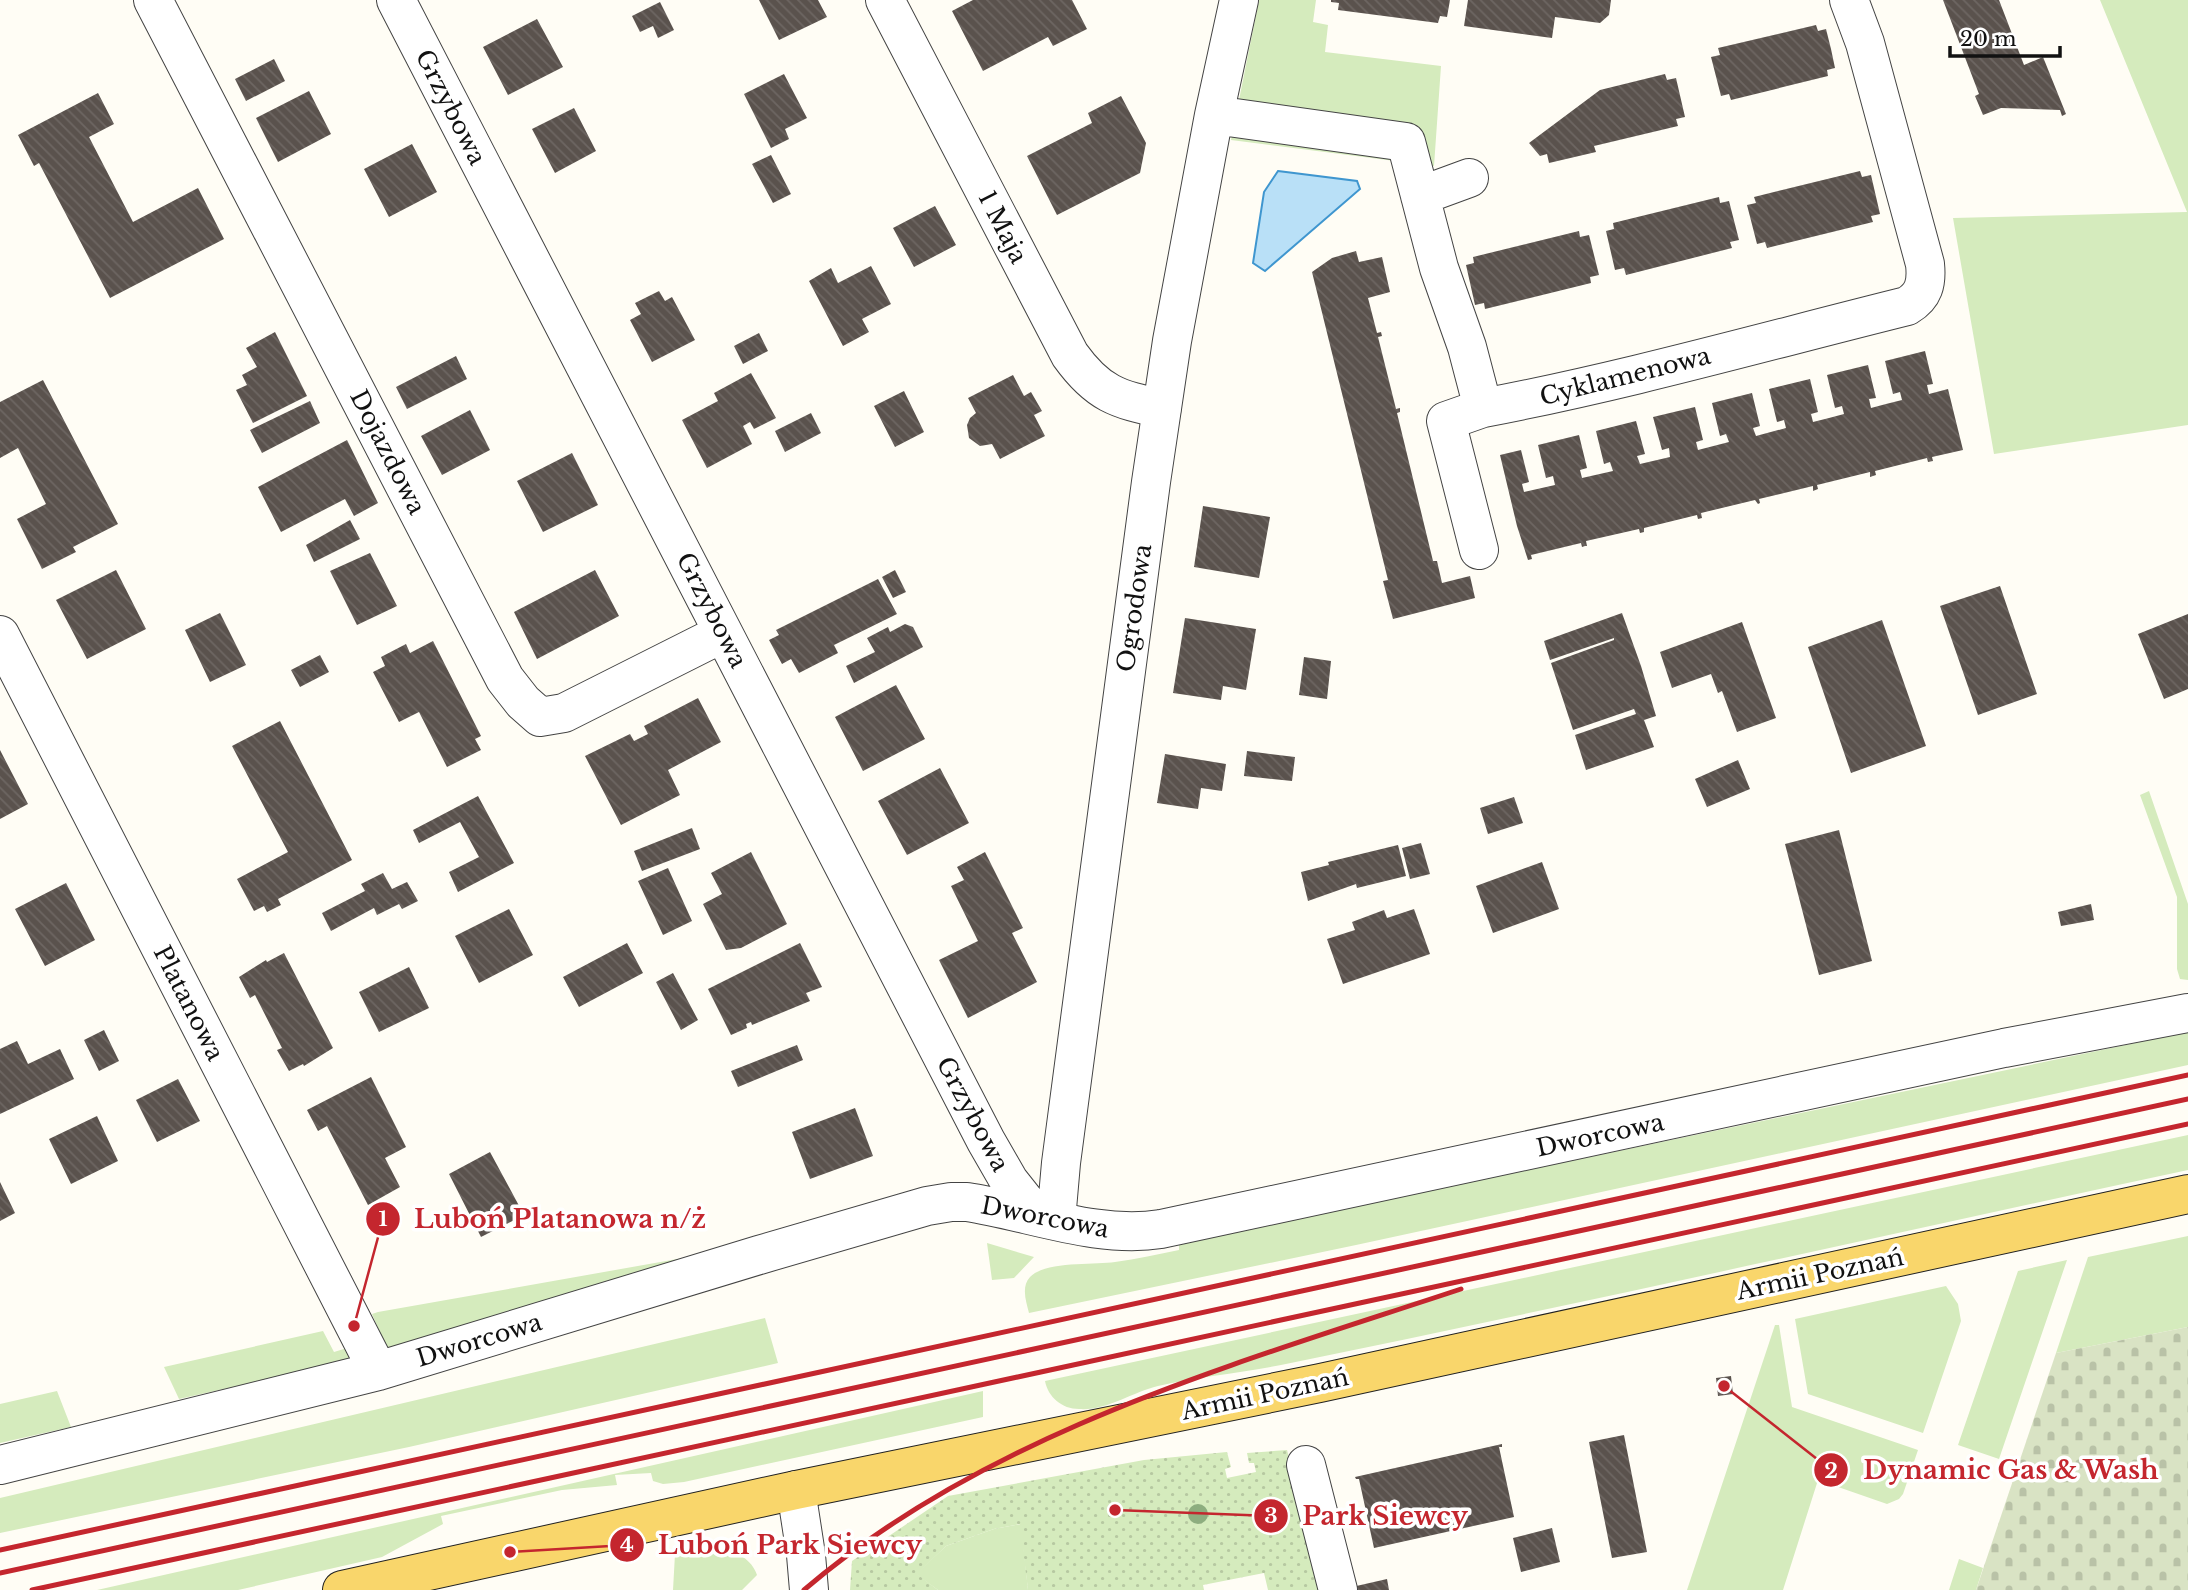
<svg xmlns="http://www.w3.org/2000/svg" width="2188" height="1590" font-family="'Libre Baskerville',serif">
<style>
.grass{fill:#d5ebbd}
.cemetery{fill:url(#cemetery-stones)}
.park{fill:url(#park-dots)}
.water{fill:#b9e0f7;stroke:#3f96cf;stroke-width:2}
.building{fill:url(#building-back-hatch)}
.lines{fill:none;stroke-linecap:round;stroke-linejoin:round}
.minor-casing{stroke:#444;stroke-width:40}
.major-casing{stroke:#222;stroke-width:40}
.minor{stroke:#fff;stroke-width:38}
.major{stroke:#f9d66b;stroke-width:38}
.rail{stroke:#c4262e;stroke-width:5}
.tree{fill:#8dad7f}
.labels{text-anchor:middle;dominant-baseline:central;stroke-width:7;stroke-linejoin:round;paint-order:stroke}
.street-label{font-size:24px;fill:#111;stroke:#fff}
.leader{fill:none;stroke:#c4262e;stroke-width:2.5}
.callout-dot{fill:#c4262e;stroke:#fff;stroke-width:2.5}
.mark-label{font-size:21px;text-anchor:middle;font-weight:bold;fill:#fff}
.callout-label{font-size:26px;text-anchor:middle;font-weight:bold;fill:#c4262e;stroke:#fff;stroke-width:7;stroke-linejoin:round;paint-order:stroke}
</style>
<defs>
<pattern id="cemetery-stones" width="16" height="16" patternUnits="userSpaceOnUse" patternTransform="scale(1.75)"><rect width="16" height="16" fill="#d9e3c4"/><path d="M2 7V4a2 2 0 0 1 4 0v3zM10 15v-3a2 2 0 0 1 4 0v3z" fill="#b9c2a7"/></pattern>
<pattern id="park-dots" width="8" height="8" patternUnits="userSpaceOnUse" patternTransform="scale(1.75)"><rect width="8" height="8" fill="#d5ebbd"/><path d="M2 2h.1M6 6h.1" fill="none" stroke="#b6c8a1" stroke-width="1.8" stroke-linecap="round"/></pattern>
<pattern id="building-back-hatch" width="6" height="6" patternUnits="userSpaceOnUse" patternTransform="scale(1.75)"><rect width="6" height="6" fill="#5a524d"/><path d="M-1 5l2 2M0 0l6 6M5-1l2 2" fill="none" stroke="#6d6662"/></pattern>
</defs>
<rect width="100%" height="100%" fill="#fffdf5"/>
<!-- grass -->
<path class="grass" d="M1259,0H1316L1313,22L1328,25L1325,52L1441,66L1434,166L1231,140Z
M2100,0H2188V425L1994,454L1953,218L2187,212Z
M2149,791L2188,904V980L2180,979L2177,969V897L2140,795Z
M2188,1032V1065L1356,1245L1029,1313C1026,1301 1021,1287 1030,1277C1045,1261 1094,1265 1115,1262C1137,1259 1158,1254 1179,1250V1243Z
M2188,1135V1170C1886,1235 1584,1303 1281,1365C1240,1373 1198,1377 1158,1386C1132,1392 1107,1411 1079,1409C1062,1409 1048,1397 1045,1381Z
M2188,1236V1327L2056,1353L2088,1257Z
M987,1243L1034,1257L1014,1278L992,1280Z
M683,1258L388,1351L372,1314L378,1312Z
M2067,1260L1999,1459L1958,1445L2018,1271Z
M1946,1286L1958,1304L1961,1321L1923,1433L1808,1394L1795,1319Z
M765,1318L778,1363L409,1447L0,1533V1498Z
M1779,1325L1792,1407L1918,1450L1903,1494L1899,1499L1887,1504L1818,1480L1783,1590H1687L1775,1325Z
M323,1331L334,1352L347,1348L352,1360L179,1399L164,1367Z
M57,1391L71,1427L0,1443V1404Z
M983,1391V1417L684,1482L663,1484L653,1481L651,1473L615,1475L617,1485L562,1490L441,1516L443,1524L382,1557L238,1590H97Z
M1021,1524L1028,1590H938L916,1574L946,1546L994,1529Z
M721,1547C736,1552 752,1559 757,1575L742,1590H673L675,1554L703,1548Z
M1959,1559L1983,1568L1976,1590H1949Z"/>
<!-- cemetery -->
<path class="cemetery" d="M2188,1327V1590H1976L2056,1353Z"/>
<!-- park -->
<path class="park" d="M1287,1450L1323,1590H1268L1264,1573L1203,1585L1204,1590H1028L1020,1524L994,1529L946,1546L917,1574L938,1590H850L852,1561L948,1496L1144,1460L1227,1452L1231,1467L1225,1469L1227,1478L1256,1472L1254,1463H1249L1247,1453Z"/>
<!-- water -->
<path class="water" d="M1278,171L1357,181L1360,189L1265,271L1253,263L1264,192Z"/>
<!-- building -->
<path class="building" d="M759,0H818L827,17L779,40Z
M973,0H1072L1087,29L1053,46L1048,37L983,71L952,11Z
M1331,0H1450L1447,17L1440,16L1438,23L1338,10L1339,3L1331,2Z
M1468,0H1611L1609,15L1600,23L1555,17L1552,38L1464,26Z
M1943,0H1999L2024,65L2043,57L2066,114L2062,116L2060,110L2001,108L1983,115L1975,96L1979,94Z
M660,2L674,30L658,38L653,26L640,32L632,16Z
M537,19L563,67L508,95L483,47Z
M1816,25L1818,31L1826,29L1831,49L1835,68L1827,70L1828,76L1731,100L1729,94L1721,96L1711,57L1720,55L1718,48Z
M274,59L285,81L246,101L235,79Z
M784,74L807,118L785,129L789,139L771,148L744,94Z
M1665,74L1667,80L1676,78L1685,117L1676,119L1678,126L1594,146L1596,152L1549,163L1547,154L1540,156L1529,143L1600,90Z
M309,91L331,134L278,162L256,118Z
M98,93L114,124L89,137L133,222L198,188L224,239L110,298L39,163L34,166L18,135Z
M1121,96L1146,143L1140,173L1057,215L1027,156L1092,123L1088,113Z
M574,108L596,151L555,173L532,129Z
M412,144L437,192L389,217L364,169Z
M771,155L791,194L773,203L752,164Z
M1860,171L1862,177L1871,175L1880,214L1871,216L1873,222L1767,248L1765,242L1757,244L1747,205L1756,203L1754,197Z
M1719,197L1720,203L1729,201L1739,240L1730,242L1732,248L1626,275L1624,268L1615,270L1606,231L1614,229L1613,223Z
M935,206L956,245L914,267L893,228Z
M1579,231L1580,237L1589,235L1599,275L1590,277L1591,283L1485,309L1484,303L1475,305L1466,265L1474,263L1473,257Z
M1356,251L1359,262L1382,257L1390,292L1368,298L1377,333L1381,332L1382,336L1378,337L1396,409L1400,408V412L1397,413L1433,561H1437L1442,583L1470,576L1475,598L1393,619L1383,581L1388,580L1312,272L1332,258Z
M871,266L891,304L862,319L869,332L843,346L809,281L831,268L838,283Z
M659,291L665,301L672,297L695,340L652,362L630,320L641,314L635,303Z
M275,332L307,396L253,423L236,390L247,385L242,375L257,367L246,348Z
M759,333L768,351L743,364L734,346Z
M1925,351L1933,384L1927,385L1929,394L1948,389L1963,450L1932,457L1933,461L1928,462L1927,458L1875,471L1876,475L1870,477V472L1817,485L1818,489L1813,491V486L1759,499L1760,503L1758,504L1755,500L1701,513L1702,518L1698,519L1697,515L1644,528V532L1640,533L1639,529L1586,541L1587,546H1585L1582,547L1581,543L1531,555L1532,559L1528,560L1517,526L1500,455L1521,450L1529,482L1522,484L1524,492L1555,485L1553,476L1546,478L1538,445L1579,435L1587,468L1580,470L1582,478L1613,471L1610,462L1604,464L1596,431L1636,421L1645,454L1637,456L1640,464L1670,457L1669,448L1662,450L1653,417L1695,407L1703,440L1696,442L1698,450L1729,442L1726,434L1720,436L1712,403L1752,393L1760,426L1753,428L1756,436L1786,428L1784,420L1777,422L1769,389L1810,379L1818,412L1811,414L1813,422L1829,418L1844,414L1842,406L1835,408L1827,375L1868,365L1876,398L1869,399L1871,408L1886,404L1902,400L1900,392L1893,394L1885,361Z
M456,356L467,379L407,409L396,387Z
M751,373L776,418L754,429L750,422L743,426L752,444L707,468L682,420L718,401L714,393Z
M1013,375L1024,396L1031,392L1042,411L1034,415L1045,436L1000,459L992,444L980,446L969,438L967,425L970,418L976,413L968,398Z
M43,380L118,524L73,547L76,552L42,569L17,519L46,504L18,448L0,458V402Z
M904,391L924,432L895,447L874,406Z
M310,401L320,423L262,453L250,430Z
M470,410L490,450L442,475L421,436Z
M811,413L821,433L785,452L775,431Z
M347,440L378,503L354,516L345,499L281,532L258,487Z
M572,453L598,505L543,532L517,481Z
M1203,506L1270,517L1259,578L1194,567Z
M350,520L360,539L314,562L306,545Z
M370,553L397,606L357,625L330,571Z
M116,570L146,629L87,659L56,600Z
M595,570L619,616L537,659L514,612Z
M895,570L906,592L893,598L882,577Z
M878,579L897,614L834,645L838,653L799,673L791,659L782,664L769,640L779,635L776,630Z
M2000,586L2037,694L1978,715L1940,606Z
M220,613L246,665L210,682L185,630Z
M1622,613L1641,666L1656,716L1644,720L1654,747L1586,770L1575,735L1636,714L1634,709L1573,730L1551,663L1614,640V638L1550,660L1544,641Z
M2188,614V689L2164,699L2138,634Z
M1185,618L1256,629L1246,690L1223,686L1221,700L1173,693Z
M1882,620L1926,746L1851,773L1808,647Z
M1742,622L1776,718L1737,732L1722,691L1718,693L1711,674L1672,688L1660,652Z
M905,624L913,627L923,647L854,683L846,666L875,652L867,638L888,627L890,632Z
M433,641L481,736L475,739L481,750L447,767L419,712L399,722L373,672L385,666L381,657L406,644L410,653Z
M320,655L329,672L300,687L291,670Z
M1304,657L1331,661L1327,699L1299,695Z
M896,685L925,739L863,771L835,717Z
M698,698L721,742L668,770L680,795L621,825L585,756L630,734L634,741L648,734L644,726Z
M280,721L352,860L278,899L281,905L267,912L264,906L254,911L237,879L288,852L232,746Z
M0,750L28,804L0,819Z
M1247,751L1295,757L1292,781L1244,776Z
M1165,754L1226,764L1222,791L1201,788L1198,809L1157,803Z
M1738,760L1750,789L1707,807L1695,779Z
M940,768L969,823L907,855L878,801Z
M478,796L514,863L458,892L449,872L479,857L460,822L419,843L413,830Z
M1514,797L1523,823L1488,834L1480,808Z
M692,828L700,849L642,871L634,851Z
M1839,830L1872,961L1819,975L1785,844Z
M1421,843L1430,874L1410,879L1402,848Z
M1398,845L1406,876L1357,888L1356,884L1308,901L1301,872L1329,865L1328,862Z
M751,852L787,924L741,948L726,950L703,904L722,894L711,873Z
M985,852L1023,928L1012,933L1037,982L968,1018L939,960L978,941L951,886L964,880L957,867Z
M1542,862L1559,909L1493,933L1476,886Z
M668,868L692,921L663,935L638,881Z
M383,873L392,889L407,882L418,901L402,909L399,904L377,915L374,908L331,931L322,913L365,891L361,884Z
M66,883L95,940L45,966L15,909Z
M2091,904L2094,920L2061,926L2058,912Z
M509,909L533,955L479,983L455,936Z
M1414,909L1430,954L1343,984L1327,939L1355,930L1352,922L1384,910L1387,918Z
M627,943L643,973L579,1007L563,977Z
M800,943L822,987L806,993L810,1001L752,1025L751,1022L746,1024L747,1028L731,1035L708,989Z
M284,953L333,1048L304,1066L303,1064L289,1071L277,1050L282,1048L255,995L250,998L239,977L266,960L267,962Z
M409,967L429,1008L379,1032L359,992Z
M673,973L698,1020L681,1030L656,982Z
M104,1030L119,1061L99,1071L84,1040Z
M17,1041L28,1064L60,1049L74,1079L0,1114V1049Z
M797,1045L803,1060L738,1087L731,1071Z
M371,1077L406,1147L385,1158L400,1187L368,1205L327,1126L318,1131L307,1110Z
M178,1079L200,1121L157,1142L136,1100Z
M855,1108L873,1156L810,1179L792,1132Z
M97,1116L118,1161L71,1184L49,1139Z
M490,1152L524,1215L481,1237L449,1174Z
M0,1182L15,1213L0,1221Z
M1731,1376L1733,1394L1718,1396L1716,1378Z
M1624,1435L1647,1552L1612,1558L1589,1442Z
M1502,1444V1447H1499L1514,1517L1374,1548L1359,1479H1356L1355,1477Z
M1552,1528L1560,1562L1521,1572L1513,1538Z
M1387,1579L1389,1590H1352V1587Z"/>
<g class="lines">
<!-- minor casing -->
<g class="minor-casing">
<path id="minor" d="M153,0L505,679L523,702L540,717L564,713L723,633
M396,0L986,1141L1009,1181L1036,1215
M885,0L1070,355C1098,394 1117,399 1162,409
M1214,115L1406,142L1439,268L1467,347L1483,408C1626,381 1766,341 1907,306C1924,296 1927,283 1925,264L1865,43L1849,0
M1420,196L1469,178
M1479,550L1446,421L1483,408
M0,635L378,1371
M1056,1220L1061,1163L1151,482L1172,341L1214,115L1239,0
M0,1465L378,1371L759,1255L927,1206L951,1202H967C1031,1212 1097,1239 1161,1229L2004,1048L2188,1013
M1306,1465L1338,1590
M796,1490L806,1555L809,1590"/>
</g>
<!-- major casing -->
<g class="major-casing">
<path id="major" d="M342,1590L796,1490L1320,1383L2188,1194"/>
</g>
<!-- minor -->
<use href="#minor" class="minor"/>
<!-- major -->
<use href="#major" class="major"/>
<!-- rail -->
<path class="rail" d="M0,1550L2188,1075
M0,1573L2188,1099
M32,1590L2188,1124
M804,1590C988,1432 1235,1364 1461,1289"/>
</g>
<!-- trees -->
<circle class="tree" cx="1198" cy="1514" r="10"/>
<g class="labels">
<!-- street labels -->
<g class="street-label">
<text transform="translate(451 107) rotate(63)">Grzybowa</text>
<text transform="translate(1003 227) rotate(63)">1 Maja</text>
<text transform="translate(1625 376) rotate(-14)">Cyklamenowa</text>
<text transform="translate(388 452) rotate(63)">Dojazdowa</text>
<text transform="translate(1134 608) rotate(-82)">Ogrodowa</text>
<text transform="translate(712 610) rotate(63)">Grzybowa</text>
<text transform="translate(189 1003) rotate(63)">Platanowa</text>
<text transform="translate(973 1114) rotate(62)">Grzybowa</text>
<text transform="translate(1600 1135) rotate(-12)">Dworcowa</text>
<text transform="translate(1045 1217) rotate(11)">Dworcowa</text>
<text transform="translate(1820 1274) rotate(-12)">Armii Poznań</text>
<text transform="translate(479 1340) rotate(-17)">Dworcowa</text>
<text transform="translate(1265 1394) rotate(-12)">Armii Poznań</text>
</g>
</g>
<!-- callouts -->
<path class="leader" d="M354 1326L383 1219M1724 1386L1831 1470M1115 1510L1271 1516M510 1552L627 1545"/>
<g class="callout-dot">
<circle cx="354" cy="1326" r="7"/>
<circle cx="1724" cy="1386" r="7"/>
<circle cx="1115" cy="1510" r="7"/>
<circle cx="510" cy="1552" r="7"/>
<circle cx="383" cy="1219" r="18"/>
<circle cx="1831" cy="1470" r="18"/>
<circle cx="1271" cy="1516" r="18"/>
<circle cx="627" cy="1545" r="18"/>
</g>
<g class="mark-label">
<text x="383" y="1226">1</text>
<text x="1831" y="1478">2</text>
<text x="1271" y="1523">3</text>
<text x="627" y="1552">4</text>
</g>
<g class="callout-label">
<text x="560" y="1228">Luboń Platanowa n/ż</text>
<text x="2011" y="1479">Dynamic Gas &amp; Wash</text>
<text x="1385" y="1525">Park Siewcy</text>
<text x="790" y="1554">Luboń Park Siewcy</text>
</g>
<!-- scale -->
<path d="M1950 46v10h110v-10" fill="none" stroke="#111111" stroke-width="3.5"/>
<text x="1960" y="46" font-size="21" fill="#111111" stroke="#ffffff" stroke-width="5" paint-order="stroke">20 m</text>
</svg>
